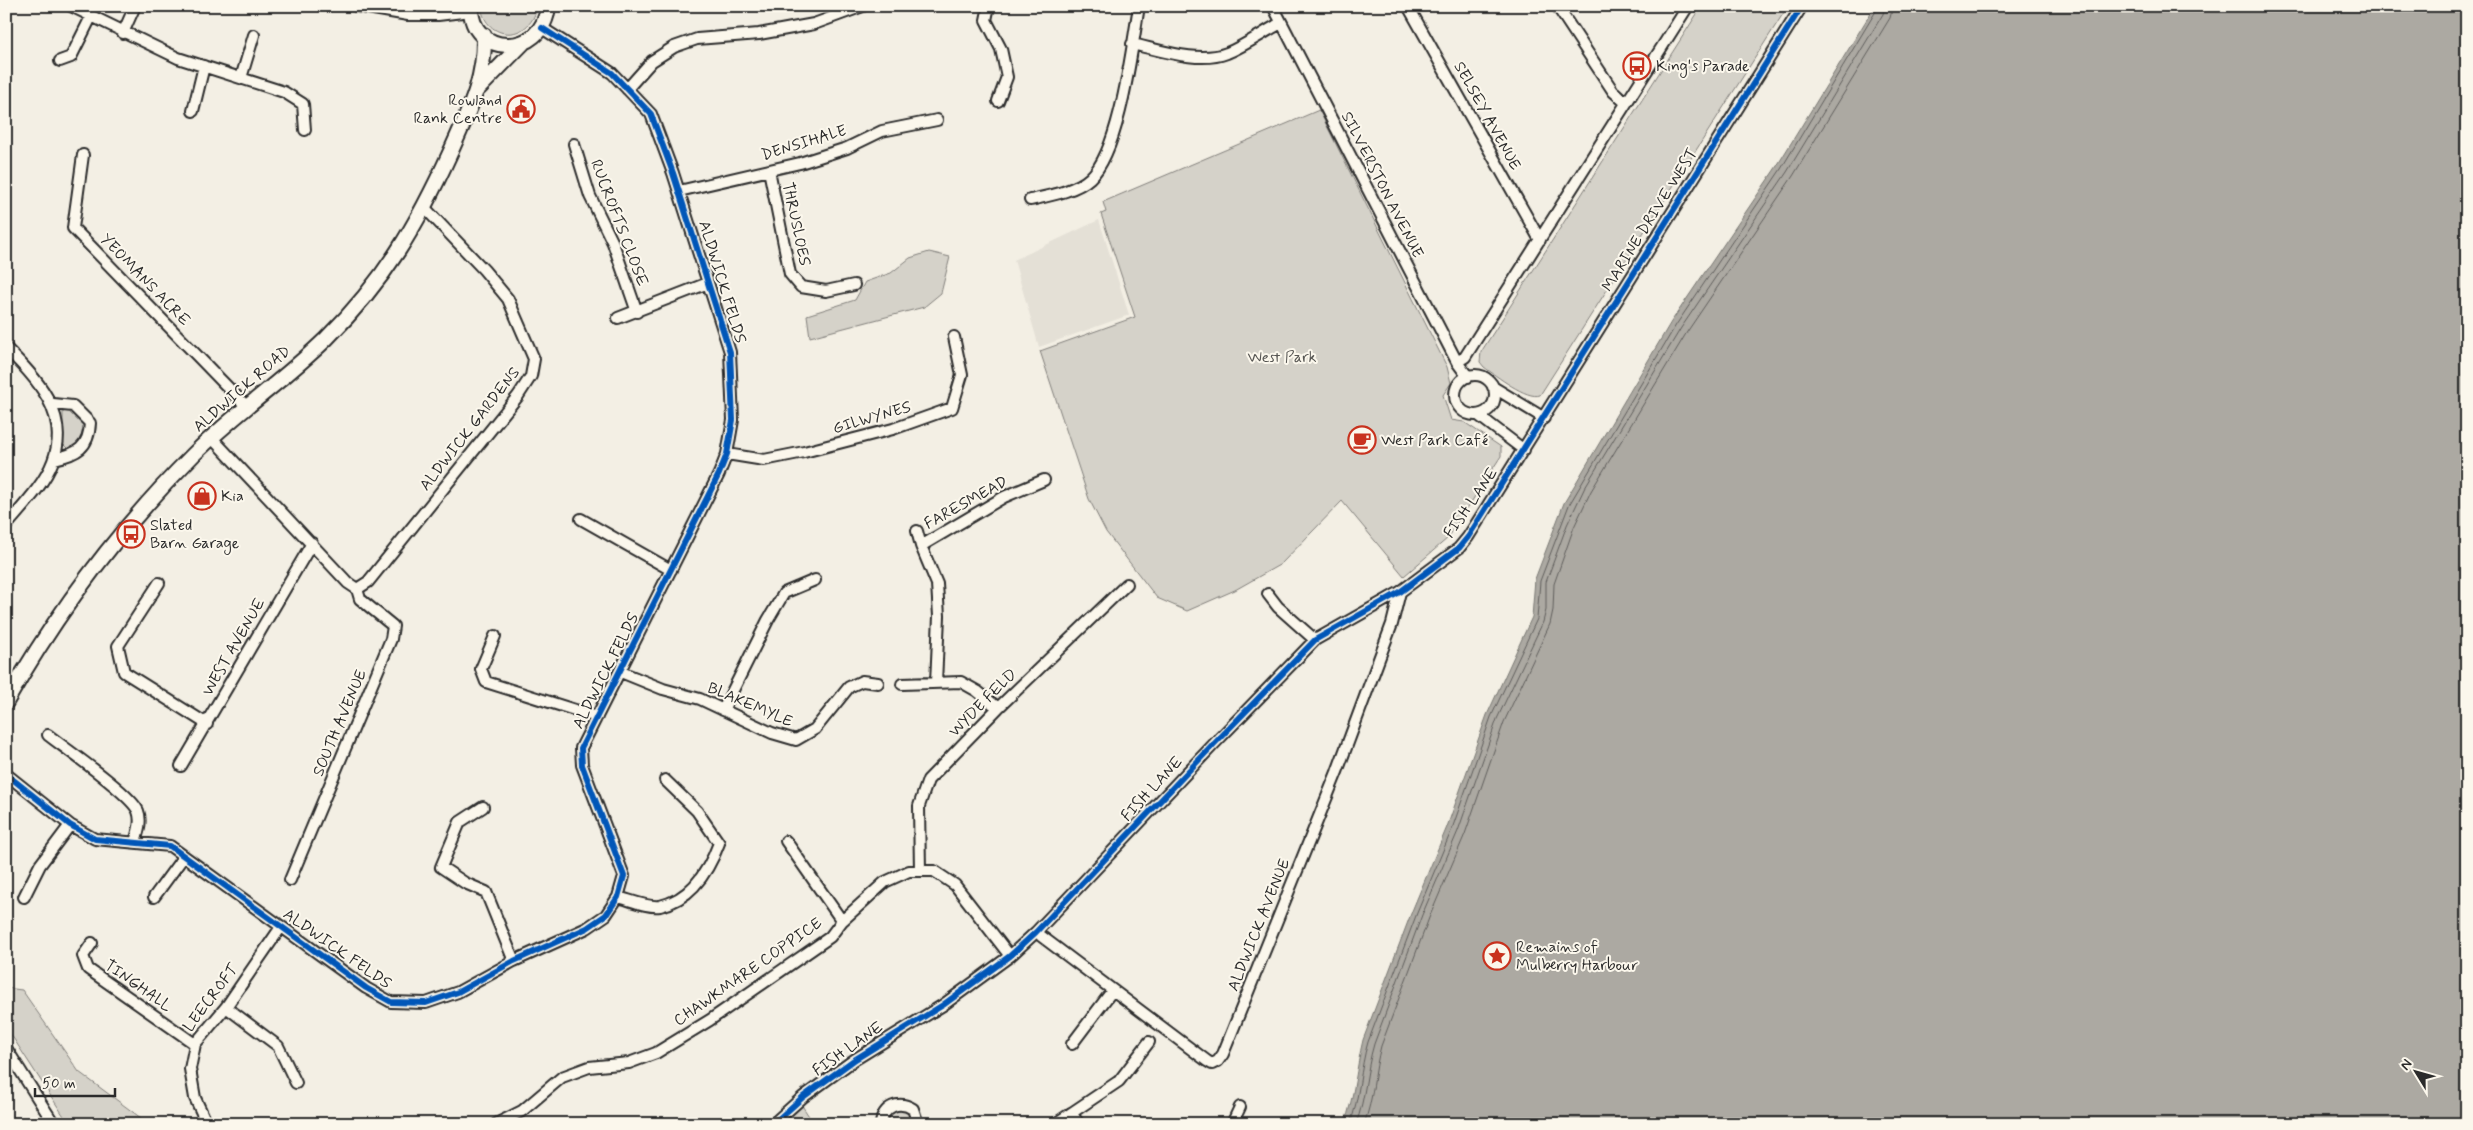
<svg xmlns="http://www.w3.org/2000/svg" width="2473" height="1130" font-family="Mynerve,sans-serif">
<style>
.built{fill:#e4e0d6}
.green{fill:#d5d2c9;stroke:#807e7a}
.water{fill:#aca9a2;stroke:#787772}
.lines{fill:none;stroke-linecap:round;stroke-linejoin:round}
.shore{stroke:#5f5d5b;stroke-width:1}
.minor-casing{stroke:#2b2b2b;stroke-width:14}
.major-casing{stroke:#2b2b2b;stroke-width:18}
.minor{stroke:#fbf7ec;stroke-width:10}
.major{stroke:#fbf7ec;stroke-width:14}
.cycleway-casing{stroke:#fbf7ec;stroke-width:9}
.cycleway{stroke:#0057b8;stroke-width:6}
.labels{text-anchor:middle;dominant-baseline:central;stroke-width:4;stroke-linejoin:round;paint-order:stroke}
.poi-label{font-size:16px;fill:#2b2b2b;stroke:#fbf7ec;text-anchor:start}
.street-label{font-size:16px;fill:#2b2b2b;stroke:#fbf7ec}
.park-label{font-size:16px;fill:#565552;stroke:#fbf7ec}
</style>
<rect width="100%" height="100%" fill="#f3efe4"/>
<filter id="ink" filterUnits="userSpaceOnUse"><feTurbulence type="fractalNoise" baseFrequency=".02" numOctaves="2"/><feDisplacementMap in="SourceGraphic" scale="10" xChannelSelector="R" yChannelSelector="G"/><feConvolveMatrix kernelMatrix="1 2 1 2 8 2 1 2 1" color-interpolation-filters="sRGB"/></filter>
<g filter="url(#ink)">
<!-- built -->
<path class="built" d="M1099,220L1129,315L1039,347L1014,260Z"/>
<!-- green -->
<path class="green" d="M481,6H537V8C529,42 486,42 481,6Z
M1702,6H1788L1540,395C1527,400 1495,375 1484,367L1480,362L1481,352Z
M1319,110L1447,367L1451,383L1443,395L1451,420L1464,422L1501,447V456L1448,538L1404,576L1342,501L1281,564L1235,590L1187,611L1157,598L1106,532L1089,499L1040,351L1135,317L1101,214L1106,212L1103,202Z
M929,252L950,257L941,293L924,307L810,337L807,315L855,300L865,282L891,273L910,258Z
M67,410H71C87,426 87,429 76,449L69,450L63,444V412Z
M6,988L22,990L79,1072L149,1124H69L6,1027Z
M801,1104L814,1124H781Z
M893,1109H908L915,1124H884Z"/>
<!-- water -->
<path class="water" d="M1875,6H2467V1124H1344C1355,1096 1356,1068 1363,1040L1412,911L1447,827L1487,715L1532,617L1535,579L1564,503L1671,322L1777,166Z"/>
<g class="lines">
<!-- shore -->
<path class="shore" d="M1350,1124C1360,1097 1360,1069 1368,1042L1417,913L1452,829L1491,717L1537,619L1540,581L1569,505L1676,325L1781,169L1879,6
M1356,1124C1366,1097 1366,1071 1374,1044L1422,915L1458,831L1497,719L1543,622L1546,610V582L1567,525L1585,487L1681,328L1787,172L1883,14L1885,6
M1364,1124C1374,1098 1374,1072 1381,1046L1429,918L1465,834L1504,722L1550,624L1553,610L1554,584L1574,527L1591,491L1687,332L1793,176L1890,18L1893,6"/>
<!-- minor casing -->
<g class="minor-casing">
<path id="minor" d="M71,6L178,58L284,92L303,104L305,130
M356,6L408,15H438L471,11
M989,6L986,20L1001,49L1007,77L998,101
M1273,6L1457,362L1468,377
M1408,6L1540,240
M1557,6L1613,91L1626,103
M123,33L135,6
M1132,44C1160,50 1199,64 1227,53C1246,45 1264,32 1281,23
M60,61L71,57L91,17
M241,78L254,35
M627,89L652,61L674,47L697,39L759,34L814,24L863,6
M193,111L204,66
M574,144L590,196L613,243L637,312
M83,155L73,228L247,407
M769,170L790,274L801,287L826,291L854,285
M679,191L800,163L847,148L882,131L937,120
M1030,200C1048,196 1076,191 1090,178C1120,151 1132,47 1139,6
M618,318L708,283
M6,348C36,378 71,414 53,461C44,485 23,506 6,526
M1457,362L1465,357L1688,6
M1455 395a20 20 0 1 1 40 0a20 20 0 1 1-40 0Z
M1493,387L1544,418
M53,404L73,406L90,423C89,448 77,454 54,459
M1478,415L1524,450
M212,438L348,583L357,589
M727,454L764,460L804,452L893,429L952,408L962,375L954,337
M581,519L671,570
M917,531L921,546
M159,583L118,646L124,672L207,724
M357,589L368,582L518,396L531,376L534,359L508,299L484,270L425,208
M1268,594L1278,607L1315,640
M495,636L481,669L486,682L597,717
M621,672L663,689L700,699L772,733L796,740L815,729L849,687L862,681L878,683
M936,683L939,616L937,584L921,546L1004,497L1044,480
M902,684L961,682L977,691L998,708
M723,710L768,620L784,593L815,580
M48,735C66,749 131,794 138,811C142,821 138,832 135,842
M181,766L312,543
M6,774L70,825L95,839L170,846L366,988L391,1002L426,1003L458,992L514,961L587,928L606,915L618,897L624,876L582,765L581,748L719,474L727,454L733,420L730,352L673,173L651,114L612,73L542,28
M483,807L460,822L441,867L465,883L486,892L514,961
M786,841L842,921
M920,871L919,806L928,780L998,708L1127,584
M290,880L391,639L393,626L360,599L357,589
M24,897L40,865L70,825
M154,897L184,856
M618,897C630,900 648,908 660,906C692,899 709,870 719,843L697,811L665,780
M1041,936L1207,1061L1212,1064L1218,1061L1223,1054L1337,772L1392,624L1400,592
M92,943L83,956L88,969L195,1044
M226,1007L278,1046L296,1083
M1072,1044L1112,991
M6,1048L54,1124
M1071,1113L1079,1124
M207,1124L195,1098L190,1069L195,1044L226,1007L281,927
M496,1124L522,1111L562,1077L589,1067L629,1063L656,1053L710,1020L830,937L842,921L885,882L909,871H934L955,885L1010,956
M773,1124L803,1097L854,1060L943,1005L1010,956L1036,932L1214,744L1315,640L1400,592L1459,548L1468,537L1802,6
M881,1124C883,1106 899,1100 913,1109L918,1124
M1055,1124L1119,1081L1149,1042
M1232,1124L1240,1107"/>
</g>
<!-- major casing -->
<g class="major-casing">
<path id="major" d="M471,6C469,56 543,60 548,6
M478,89L523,43
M6,702C57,612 120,528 193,455C235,413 284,380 326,339C385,280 417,226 451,151C469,110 485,81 484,35"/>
</g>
<!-- minor -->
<use href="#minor" class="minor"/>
<!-- major -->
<use href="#major" class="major"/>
<!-- cycleway casing -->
<g class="cycleway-casing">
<path id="cycleway" d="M6,774L70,825L95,839L170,846L366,988L391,1002L426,1003L458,992L514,961L587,928L606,915L618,897L624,876L582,765L581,748L719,474L727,454L733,420L730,352L673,173L651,114L612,73L542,28
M773,1124L803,1097L854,1060L943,1005L1010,956L1036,932L1214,744L1315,640L1400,592L1459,548L1468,537L1802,6"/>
</g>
<!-- cycleway -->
<use href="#cycleway" class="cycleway"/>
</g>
</g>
<!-- icons -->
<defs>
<g id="bus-ring" transform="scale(1.4375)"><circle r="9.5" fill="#fbf7ec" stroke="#c8321e" stroke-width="1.5"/><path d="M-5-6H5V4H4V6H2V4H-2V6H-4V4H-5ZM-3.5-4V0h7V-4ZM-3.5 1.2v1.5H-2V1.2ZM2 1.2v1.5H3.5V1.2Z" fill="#c8321e"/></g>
<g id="civic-ring" transform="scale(1.4375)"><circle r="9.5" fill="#fbf7ec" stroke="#c8321e" stroke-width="1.5"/><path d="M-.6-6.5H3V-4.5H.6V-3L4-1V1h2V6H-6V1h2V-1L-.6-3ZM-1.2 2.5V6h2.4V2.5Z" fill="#c8321e"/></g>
<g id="cafe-ring" transform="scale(1.4375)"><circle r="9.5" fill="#fbf7ec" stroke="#c8321e" stroke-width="1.5"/><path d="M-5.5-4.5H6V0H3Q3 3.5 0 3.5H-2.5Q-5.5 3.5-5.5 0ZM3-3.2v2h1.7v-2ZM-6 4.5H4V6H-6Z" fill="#c8321e"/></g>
<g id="shop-ring" transform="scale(1.4375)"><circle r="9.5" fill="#fbf7ec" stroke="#c8321e" stroke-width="1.5"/><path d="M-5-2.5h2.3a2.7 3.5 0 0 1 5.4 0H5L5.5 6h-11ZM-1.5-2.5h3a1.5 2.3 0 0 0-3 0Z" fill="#c8321e"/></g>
<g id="sight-ring" transform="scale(1.4375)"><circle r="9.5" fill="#fbf7ec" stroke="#c8321e" stroke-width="1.5"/><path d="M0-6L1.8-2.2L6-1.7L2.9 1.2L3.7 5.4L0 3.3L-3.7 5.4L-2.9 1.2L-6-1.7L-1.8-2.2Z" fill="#c8321e"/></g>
</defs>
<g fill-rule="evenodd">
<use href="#bus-ring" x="1637" y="66"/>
<use href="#civic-ring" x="521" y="109"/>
<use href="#cafe-ring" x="1362" y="440"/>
<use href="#shop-ring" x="202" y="496"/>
<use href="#bus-ring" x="131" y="534"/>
<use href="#sight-ring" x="1497" y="956"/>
</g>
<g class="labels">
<!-- poi labels -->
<g class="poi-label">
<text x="1656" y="66">King's Parade</text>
<text x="502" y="100" text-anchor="end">Rowland<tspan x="502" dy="18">Rank Centre</tspan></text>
<text x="1381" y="440">West Park Café</text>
<text x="221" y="496">Kia</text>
<text x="150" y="525">Slated<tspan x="150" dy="18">Barn Garage</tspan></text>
<text x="1516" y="947">Remains of<tspan x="1516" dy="18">Mulberry Harbour</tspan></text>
</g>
<!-- street labels -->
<g class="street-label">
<text transform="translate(1487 116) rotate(61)">SELSEY AVENUE</text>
<text transform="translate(804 143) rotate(-17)">DENSIHALE</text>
<text transform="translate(1382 185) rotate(63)">SILVERSTON AVENUE</text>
<text transform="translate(1650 220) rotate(-58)">MARINE DRIVE WEST</text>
<text transform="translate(619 223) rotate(69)">RUCROFTS CLOSE</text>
<text transform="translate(796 224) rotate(78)">THRUSLOES</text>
<text transform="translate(145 280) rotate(46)">YEOMANS ACRE</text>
<text transform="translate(722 282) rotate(73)">ALDWICK FELDS</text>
<text transform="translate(242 389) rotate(-41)">ALDWICK ROAD</text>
<text transform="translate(872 418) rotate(-16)">GILWYNES</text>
<text transform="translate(470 429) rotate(-52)">ALDWICK GARDENS</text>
<text transform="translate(966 503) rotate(-29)">FARESMEAD</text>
<text transform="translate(1471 503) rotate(-55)">FISH LANE</text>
<text transform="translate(234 647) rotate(-60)">WEST AVENUE</text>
<text transform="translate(606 671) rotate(-63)">ALDWICK FELDS</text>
<text transform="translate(983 703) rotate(-45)">WYDE FELD</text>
<text transform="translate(750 705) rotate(23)">BLAKEMYLE</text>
<text transform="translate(340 723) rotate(-67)">SOUTH AVENUE</text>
<text transform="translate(1152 789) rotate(-47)">FISH LANE</text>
<text transform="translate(1259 925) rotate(-68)">ALDWICK AVENUE</text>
<text transform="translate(337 949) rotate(35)">ALDWICK FELDS</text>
<text transform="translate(748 972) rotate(-35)">CHAWKMARE COPPICE</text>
<text transform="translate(138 986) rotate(35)">TINGHALL</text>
<text transform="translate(211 998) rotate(-53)">LEECROFT</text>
<text transform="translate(848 1049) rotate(-35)">FISH LANE</text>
</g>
<!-- park labels -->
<g class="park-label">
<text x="1282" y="357">West Park</text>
</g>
</g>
<!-- margin -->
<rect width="2473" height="1130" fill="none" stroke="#fbf7ec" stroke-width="25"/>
<rect x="12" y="12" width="2448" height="1105" fill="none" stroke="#2b2b2b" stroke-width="2" filter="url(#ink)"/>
<!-- north arrow -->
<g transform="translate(2416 1072) rotate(307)" stroke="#fbf7ec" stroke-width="4" paint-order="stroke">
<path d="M0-4L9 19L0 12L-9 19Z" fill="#2b2b2b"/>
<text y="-8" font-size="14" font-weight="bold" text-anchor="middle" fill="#2b2b2b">N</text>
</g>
<!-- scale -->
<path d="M35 1088v8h80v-8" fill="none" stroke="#2b2b2b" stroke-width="2.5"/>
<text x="42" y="1088" font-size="15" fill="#2b2b2b" stroke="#fbf7ec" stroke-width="4" paint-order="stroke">50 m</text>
</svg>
